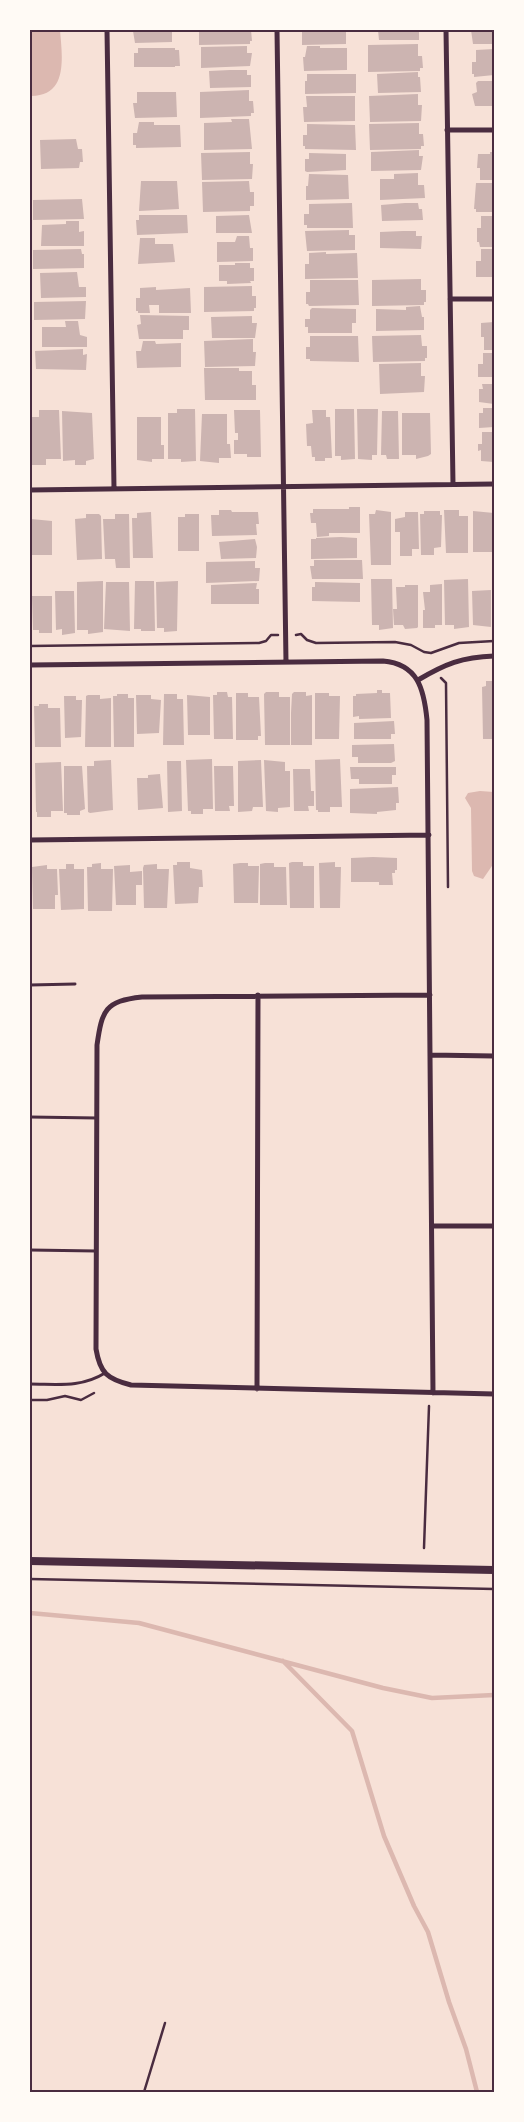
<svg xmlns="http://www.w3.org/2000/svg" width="524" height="2122" font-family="'Space Grotesk',sans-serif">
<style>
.water{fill:#dcb8b0}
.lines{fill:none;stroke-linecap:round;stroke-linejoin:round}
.stream{stroke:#dcb8b0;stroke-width:4.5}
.building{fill:#ccb4b1}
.path{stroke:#4a2c40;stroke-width:2.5}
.service{stroke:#4a2c40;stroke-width:3}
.minor{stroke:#4a2c40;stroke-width:5}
.tertiary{stroke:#4a2c40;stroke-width:8}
.neatline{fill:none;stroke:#4a2c40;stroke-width:2}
</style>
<rect width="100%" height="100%" fill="#f7e1d7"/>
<!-- water -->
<path class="water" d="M30,30H60C62,56 69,97 30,96Z
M480,791L494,792V863L483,879L474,876L472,871L471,808L465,798L468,793Z"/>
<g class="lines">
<!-- stream -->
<path class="stream" d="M30,1613L139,1623L383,1688L432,1698L494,1695
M283,1661L352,1731L384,1836L414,1906L428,1932L449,2002L466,2049L477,2092"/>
</g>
<!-- building -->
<path class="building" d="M136,30H172V42L135,43L133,31Z
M199,30H251L252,41H250V44L199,45Z
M308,30H346V44L302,45V31Z
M378,30H419V40H379Z
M471,30H494V44H473Z
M418,44V56H422L423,68H420V71L368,72V45Z
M247,46V53H252L250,66L201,68V47Z
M307,46H320V48H347V70L304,71L303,57H305Z
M138,48H175V50H179L180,66H175V67H134V53H138Z
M494,49V75L474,77V74H472V62H476V50Z
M230,70H247V75H251V87L210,88L209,71Z
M418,72V77H420L421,92L378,93L377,74Z
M307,74H356V93L305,94V81H307Z
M478,81H493L494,83V106H475L472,94L477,92L476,83Z
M249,90V101H253L254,113H251V116L200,118V92Z
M137,92H176L177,117L135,118L133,103H137Z
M418,94V105H422L421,121L370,122L369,96Z
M306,96H355V121L304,122L303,107H307Z
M231,119H249L252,149L204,150V123L232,122Z
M139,122H154V125H180L181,147L136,148V145H133V133H137Z
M419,123V134H423L424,146H421V149L370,150L369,124Z
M307,124L355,125L356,150L305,149V146H303V135H307Z
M76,139L78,149H82L83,162H80L79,168L41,169L40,140Z
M419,150V156H423L421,170L371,171V152Z
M250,152V164H253L252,179L202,180L201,153Z
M490,152H494V180H480V168H477L478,154H490Z
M309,153L346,154V170L307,172L305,171V159H309Z
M418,173V185H424L425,198L380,200V179H394V174Z
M309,174L348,175L349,199L306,200V186H308Z
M141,181H177L179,209L139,211Z
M249,181L250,192H254V206H250V211L203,212L202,182Z
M476,183H494V212H476V209H474Z
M82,199L84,219L33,220V200Z
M352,203L353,228H307V225H304V214H309V204Z
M405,203H418L419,209H422L423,220L382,221L381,205Z
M139,215H187L188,233L137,235L136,220H139Z
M249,215L252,233H216V216Z
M481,216H494V247H480L479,242H477V228H481Z
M66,221H79V232L84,231V246H41L42,225L66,224Z
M349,230V235H355V250L307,251L305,231Z
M403,231H416V236H422L421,249L380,248V232Z
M237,236H249L250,248H253V261L217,262V242H235Z
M140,238H155V244H173L175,262L138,264Z
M81,249L82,254H84V268L33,269V250Z
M481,249H494V277H476V261H481Z
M326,252V254L357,253L358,278L305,279V264H309V253Z
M235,263H250V268H254V281H250L251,283L227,284V281H219V265H235Z
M77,272L79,287H86V297L41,298L40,273Z
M421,279V290H426V302H424V305L372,306V280Z
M310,280H358L359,305L309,306L308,304H306V292H310Z
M252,286V296H256V308H254V311L204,312V287Z
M156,287V290L190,288L191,313H159V305H149L150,313H138V311H136V298H140V288Z
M86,301L85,319L34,320V302Z
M420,306L422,317H424V330L376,331V309L406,310V307Z
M312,308L356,309V323H352V333H308V327H305V319H310V310Z
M140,315L189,316V330H183V339H139L137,325L141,324Z
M252,316V323H257L255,338H212L211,317Z
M65,321H78L80,335L87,337V347H42V327H66Z
M494,322V350H484V337H481V323Z
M421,335L422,346H427V358H425V361L373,362L372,336Z
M310,336H358L359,362L310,361V359H306V347H310Z
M253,339V352H256L255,366L205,367L204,341Z
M143,341H155L156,344L181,343V367L137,368L136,351H141Z
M83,349V355L87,354L86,370L36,369L35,351Z
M483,353H494V377H478V364H483Z
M421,363V376H425L424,392L380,394L379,364Z
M204,368H239V371H252V385H256V400H205Z
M482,384H494V404L479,402V389H483Z
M483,408H494V427L479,428V413H483Z
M177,409H195L196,461L181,462V459H168V413H177Z
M335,409H354L355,459L341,460V456H335Z
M357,409H378L377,455H372V460L358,459Z
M39,410H59L61,459H46V465H31V417H39Z
M234,410H260L261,457H247V454H234V440H238V433H235Z
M312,410H326V417H330L332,458H325V461H315V457H312L311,446H307L306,424L313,423Z
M62,411L92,413L94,459L86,461V465H75V460L63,461Z
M382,411H398L399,459H387L386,455H381Z
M402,413H430L431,454L428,456L416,459V455H402Z
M202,414H227V444H230L231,458H219V463L200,461Z
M137,417H161V445H164V459H152V462L137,460Z
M482,432H494V462L481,461V450L478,451V444H482Z
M349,507H360V533H329V536L317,537L316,523H311L310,513H313V509H349Z
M219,510H231L232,512H258L259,524H256L257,535L212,536L211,515H219Z
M376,510L391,512V565H371L369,514H375Z
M444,510H459V516H468V553H446Z
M424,511H440V515H442L441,547L434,548V555H421L420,514H424Z
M473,511L494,513V552H473Z
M151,512L153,558H133L132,518H137V513Z
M405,512H418L419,549H412V556H400V532H395V519L405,517Z
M86,514H99L101,516L102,559L77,560L75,519L86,518Z
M115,514H129L130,568H116L115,559H105L103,519H115Z
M185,514H199V551H178V517H185Z
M31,519L52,521V555H32Z
M341,537L357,538V558L311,559V539H316V538Z
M255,539L257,547L256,558L221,559L219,542Z
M314,560H362L363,579H312L310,566H314Z
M255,561V568H260L259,581L206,583V562Z
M371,579H392L393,628L379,630V625H372Z
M468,579L469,627L454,629V625H445L444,580Z
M103,581V632L88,634V630H77V582Z
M135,581H154L155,631H141V629H134Z
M178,581L177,631L164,632V628H157L156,582Z
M106,582H129L130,631L104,629Z
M315,582L360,583V602L312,601V587H315Z
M257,583L256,589H259V604H211V585Z
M442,584V625H435V628H423V610H425L423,592H430V585Z
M405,585H418V627L417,628L405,629L403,625H394L393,609H397L396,587H405Z
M491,590V627L473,625L472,591Z
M55,591H74L75,633L62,635V629L56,630Z
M32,596H52V633H39V630H33Z
M486,681H494V739H483L482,687L486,686Z
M377,690H382V693H390L391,718L359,719V716L353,717V696H356V694L377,693Z
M217,692H227L228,697H232L233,739H214L213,695H217Z
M266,692H279V697H290V745H265L264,694Z
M294,692H306V696L312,695V745H291V713L292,694Z
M236,693H248V697H259L261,736H258V740H236Z
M315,693H329V696H340L339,739H315Z
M117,694H128V698H134V747H114L113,696H117Z
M164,694H177V699H183L184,745H163Z
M88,695H100V699L111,698V747H85L86,696Z
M136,695H151V699L161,700L159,733L137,734Z
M187,695L210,697V735H188Z
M64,696H76V700H82L81,737L65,738Z
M39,704H48V708H60L61,747H35L34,706H39Z
M394,721L395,734H391V739H354V723Z
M394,744L395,761L391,763H358V757H352V745Z
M212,759L213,809H203V814H191V811H188L186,760Z
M340,759L342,807H330V812H318V810H316L315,760Z
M111,760L113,810L90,813L88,812L87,766H94V761Z
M261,760L263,807H253L252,811L238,812V761Z
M264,760L285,762V771H290V807L278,808V812L266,811Z
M167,761H181L182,811L168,812Z
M61,762L63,811H51V817H37V812H36L35,763Z
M64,766H82L85,809L80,811V815H67V813H64Z
M214,766H233L234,806H229L230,811H215Z
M350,767H396V775H392V784H359V779H351Z
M293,769H310L311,791H314V806H308L309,811H294Z
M160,774L163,808L138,810L137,778H148V775Z
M398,787L399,803H396V810L377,812V814L350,813V789Z
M373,857L397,858V870H395V873H392L393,885H379V882H351V858Z
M177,862H190V868L202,870L203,887H199L198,903L175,904L173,865H177Z
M292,862H303V866H314V908H290L289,863Z
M335,862V867H341L340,908H320L319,863Z
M101,863V869H113L112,911H88L87,867H92V864Z
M240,863H248V866H259L258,903H234L233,864Z
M265,863H274V867H286L287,905H260V864Z
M66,864H74V869H84V909L61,910L59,869H66Z
M157,864V869H169L167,908H144L143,868L144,865Z
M47,865V869H57L58,895H55V909H33L32,867Z
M130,865V872L142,871V885H136V905H116L114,866Z"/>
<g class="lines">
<!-- path -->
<path class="path" d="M296,635L301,634L307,640L316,643L395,642L411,645L424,652L431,653L459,643L494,641
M30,646L259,643L266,641L271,635H278
M441,678L446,683L448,887
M30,1400H47L65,1396L81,1400L94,1393
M424,1548L429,1406
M30,1579L494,1589
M144,2092L165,2023"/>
<!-- service -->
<path class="service" d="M30,985L75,984
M30,1117L97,1118
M30,1250L96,1251
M30,1384C57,1384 81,1388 105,1373"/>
<!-- minor -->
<path class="minor" d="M107,30L114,488
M277,30L286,662
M446,30L453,484
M447,130H494
M450,299H494
M30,490L494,484
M30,665L383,661C418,664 424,689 427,720L433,1393
M418,680C445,664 462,657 494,656
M30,840L429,835
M430,995L142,997C105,1001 102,1010 97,1045L96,1349C100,1373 107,1379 131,1385L494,1394
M430,1055L494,1056
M432,1226H494
M257,1389L258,995"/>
<!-- tertiary -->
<path class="tertiary" d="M30,1561L494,1570"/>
</g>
<!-- border -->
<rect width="524" height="2122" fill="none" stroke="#fffaf5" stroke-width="62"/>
<rect x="31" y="31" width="462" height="2060" class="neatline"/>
</svg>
